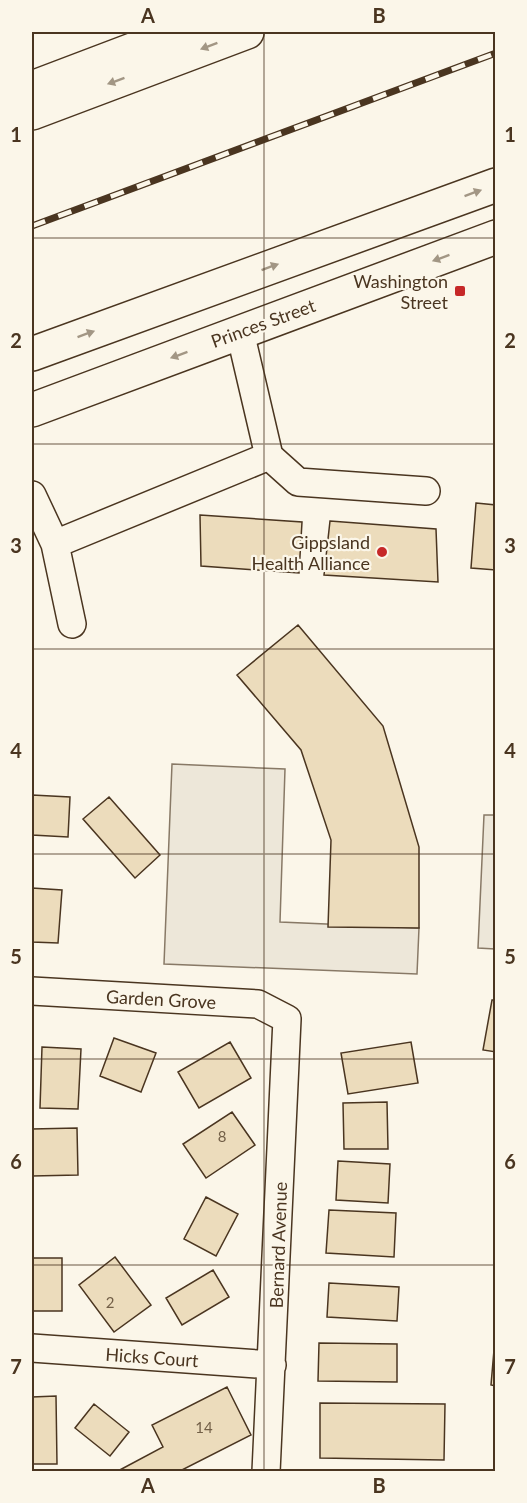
<svg xmlns="http://www.w3.org/2000/svg" width="527" height="1503" font-family="Lato,sans-serif">
<style>
.parking{fill:#ede7d9;stroke:#887966;stroke-width:1.5}
.building{fill:#ecdcbc;stroke:#4a3520;stroke-width:1.5}
.lines{fill:none;stroke-linecap:round;stroke-linejoin:round}
.minor-casing{stroke:#4a3520;stroke-width:30}
.major-casing{stroke:#4a3520;stroke-width:36}
.highway-casing{stroke:#4a3520;stroke-width:36}
.minor{stroke:#fbf6e9;stroke-width:27}
.major{stroke:#fbf6e9;stroke-width:33}
.highway{stroke:#fbf6e9;stroke-width:33}
.rail-casing{stroke:#4a3520;stroke-width:7}
.rail{stroke:#fbf6e9;stroke-width:4.5;stroke-dasharray:14;stroke-linecap:butt}
.oneway{fill:#a29684}
.grid{fill:none;stroke:#4a3520;stroke-width:1.5;stroke-opacity:0.55}
.poi-dot{fill:#c62828;stroke:#fbf6e9;stroke-width:2}
.labels{text-anchor:middle;dominant-baseline:central;stroke-width:4.5;stroke-linejoin:round;paint-order:stroke}
.number-label{font-size:15px;fill:#725f47}
.poi-label{font-size:18px;fill:#4a3520;stroke:#fbf6e9;text-anchor:end}
.street-label{font-size:18px;fill:#4a3520;stroke:#fbf6e9}
.neatline{fill:none;stroke:#4a3520;stroke-width:2}
.grid-label{font-size:20px;text-anchor:middle;font-weight:bold;fill:#4a3520}
</style>
<rect width="100%" height="100%" fill="#fbf6e9"/>
<!-- parking -->
<path class="parking" d="M172,764L285,769L280,922L419,928L417,974L164,964Z
M484,815H495V949L478,948Z"/>
<!-- building -->
<path class="building" d="M476,503L496,505V570L471,568Z
M200,515L302,522L299,573L201,566Z
M330,521L436,529L438,582L324,575Z
M298,625L383,726L419,847V928L328,927L331,840L301,750L237,675Z
M32,795L70,797L68,837L32,835Z
M109,797L160,855L135,878L83,819Z
M32,888L62,890L58,943L32,942Z
M492,1000H496V1052L483,1050Z
M114,1038L156,1053L141,1092L100,1076Z
M230,1042L251,1078L199,1108L178,1072Z
M411,1042L418,1083L348,1094L341,1053Z
M42,1047L81,1049L78,1109L40,1108Z
M387,1102L388,1149H344L343,1103Z
M232,1112L255,1145L206,1178L183,1144Z
M77,1128L78,1175L32,1176V1129Z
M338,1161L390,1164L388,1203L336,1200Z
M206,1197L238,1214L216,1256L184,1239Z
M329,1210L396,1213L394,1257L326,1253Z
M115,1257L151,1305L114,1332L79,1285Z
M32,1258H62V1311H32Z
M213,1270L229,1297L182,1325L166,1298Z
M329,1283L399,1287L397,1321L327,1317Z
M319,1343L397,1344V1382L318,1381Z
M494,1350H496V1386L491,1385Z
M227,1387L251,1435L178,1472H116L163,1447L152,1425Z
M56,1396L57,1464H32V1397Z
M320,1403L445,1404L444,1460L320,1458Z
M94,1404L129,1432L110,1456L75,1428Z"/>
<g class="lines">
<!-- minor casing -->
<g class="minor-casing">
<path id="minor" d="M269,456L298,482L426,491
M32,495L55,544
M72,624L55,544L269,456L240,332
M32,991L258,1004L287,1019L266,1472
M32,1348L272,1365"/>
</g>
<!-- major casing -->
<g class="major-casing">
<path id="major" d="M32,88L148,44L187,32
M32,113L247,32"/>
</g>
<!-- highway casing -->
<g class="highway-casing">
<path id="highway" d="M32,354L496,185
M32,410L496,237"/>
</g>
<!-- minor -->
<use href="#minor" class="minor"/>
<!-- major -->
<use href="#major" class="major"/>
<!-- highway -->
<use href="#highway" class="highway"/>
<!-- rail casing -->
<g class="rail-casing">
<path id="rail" d="M32,226L496,53"/>
</g>
<!-- rail -->
<use href="#rail" class="rail"/>
</g>
<!-- one-way arrows -->
<defs><path id="oneway-solid" d="M-6-.8H1V-3.2L6.5 0L1 3.2V.8H-6Z" transform="scale(1.5)"/></defs>
<g class="oneway">
<use href="#oneway-solid" transform="translate(209 46) rotate(159)"/>
<use href="#oneway-solid" transform="translate(116 81) rotate(160)"/>
<use href="#oneway-solid" transform="translate(473 193) rotate(-20)"/>
<use href="#oneway-solid" transform="translate(441 258) rotate(160)"/>
<use href="#oneway-solid" transform="translate(270 267) rotate(-20)"/>
<use href="#oneway-solid" transform="translate(86 334) rotate(-20)"/>
<use href="#oneway-solid" transform="translate(179 355) rotate(160)"/>
</g>
<!-- grid -->
<path class="grid" d="M264,32V1472M32,238H496M32,444H496M32,649H496M32,854H496M32,1059H496M32,1265H496"/>
<!-- markers -->
<g class="poi-dot">
<rect x="454" y="285" width="12" height="12" rx="3"/>
<circle cx="382" cy="552" r="6"/>
</g>
<g class="labels">
<!-- number labels -->
<g class="number-label">
<text x="222" y="1136">8</text>
<text x="110" y="1302">2</text>
<text x="204" y="1427">14</text>
</g>
<!-- poi labels -->
<g class="poi-label">
<text x="448" y="281">Washington<tspan x="448" dy="21">Street</tspan></text>
<text x="370" y="542">Gippsland<tspan x="370" dy="21">Health Alliance</tspan></text>
</g>
<!-- street labels -->
<g class="street-label">
<text transform="translate(263 323) rotate(-20)">Princes Street</text>
<text transform="translate(161 999) rotate(3)">Garden Grove</text>
<text transform="translate(278 1245) rotate(-88)">Bernard Avenue</text>
<text transform="translate(152 1357) rotate(4)">Hicks Court</text>
</g>
</g>
<!-- border -->
<rect width="527" height="1503" fill="none" stroke="#fbf6e9" stroke-width="66"/>
<rect x="33" y="33" width="461" height="1437" class="neatline"/>
<g class="grid-label">
<text x="148" y="23">A</text>
<text x="379" y="23">B</text>
<text x="16" y="142">1</text>
<text x="510" y="142">1</text>
<text x="16" y="348">2</text>
<text x="510" y="348">2</text>
<text x="16" y="553">3</text>
<text x="510" y="553">3</text>
<text x="16" y="758">4</text>
<text x="510" y="758">4</text>
<text x="16" y="964">5</text>
<text x="510" y="964">5</text>
<text x="16" y="1169">6</text>
<text x="510" y="1169">6</text>
<text x="16" y="1374">7</text>
<text x="510" y="1374">7</text>
<text x="148" y="1493">A</text>
<text x="379" y="1493">B</text>
</g>
</svg>
